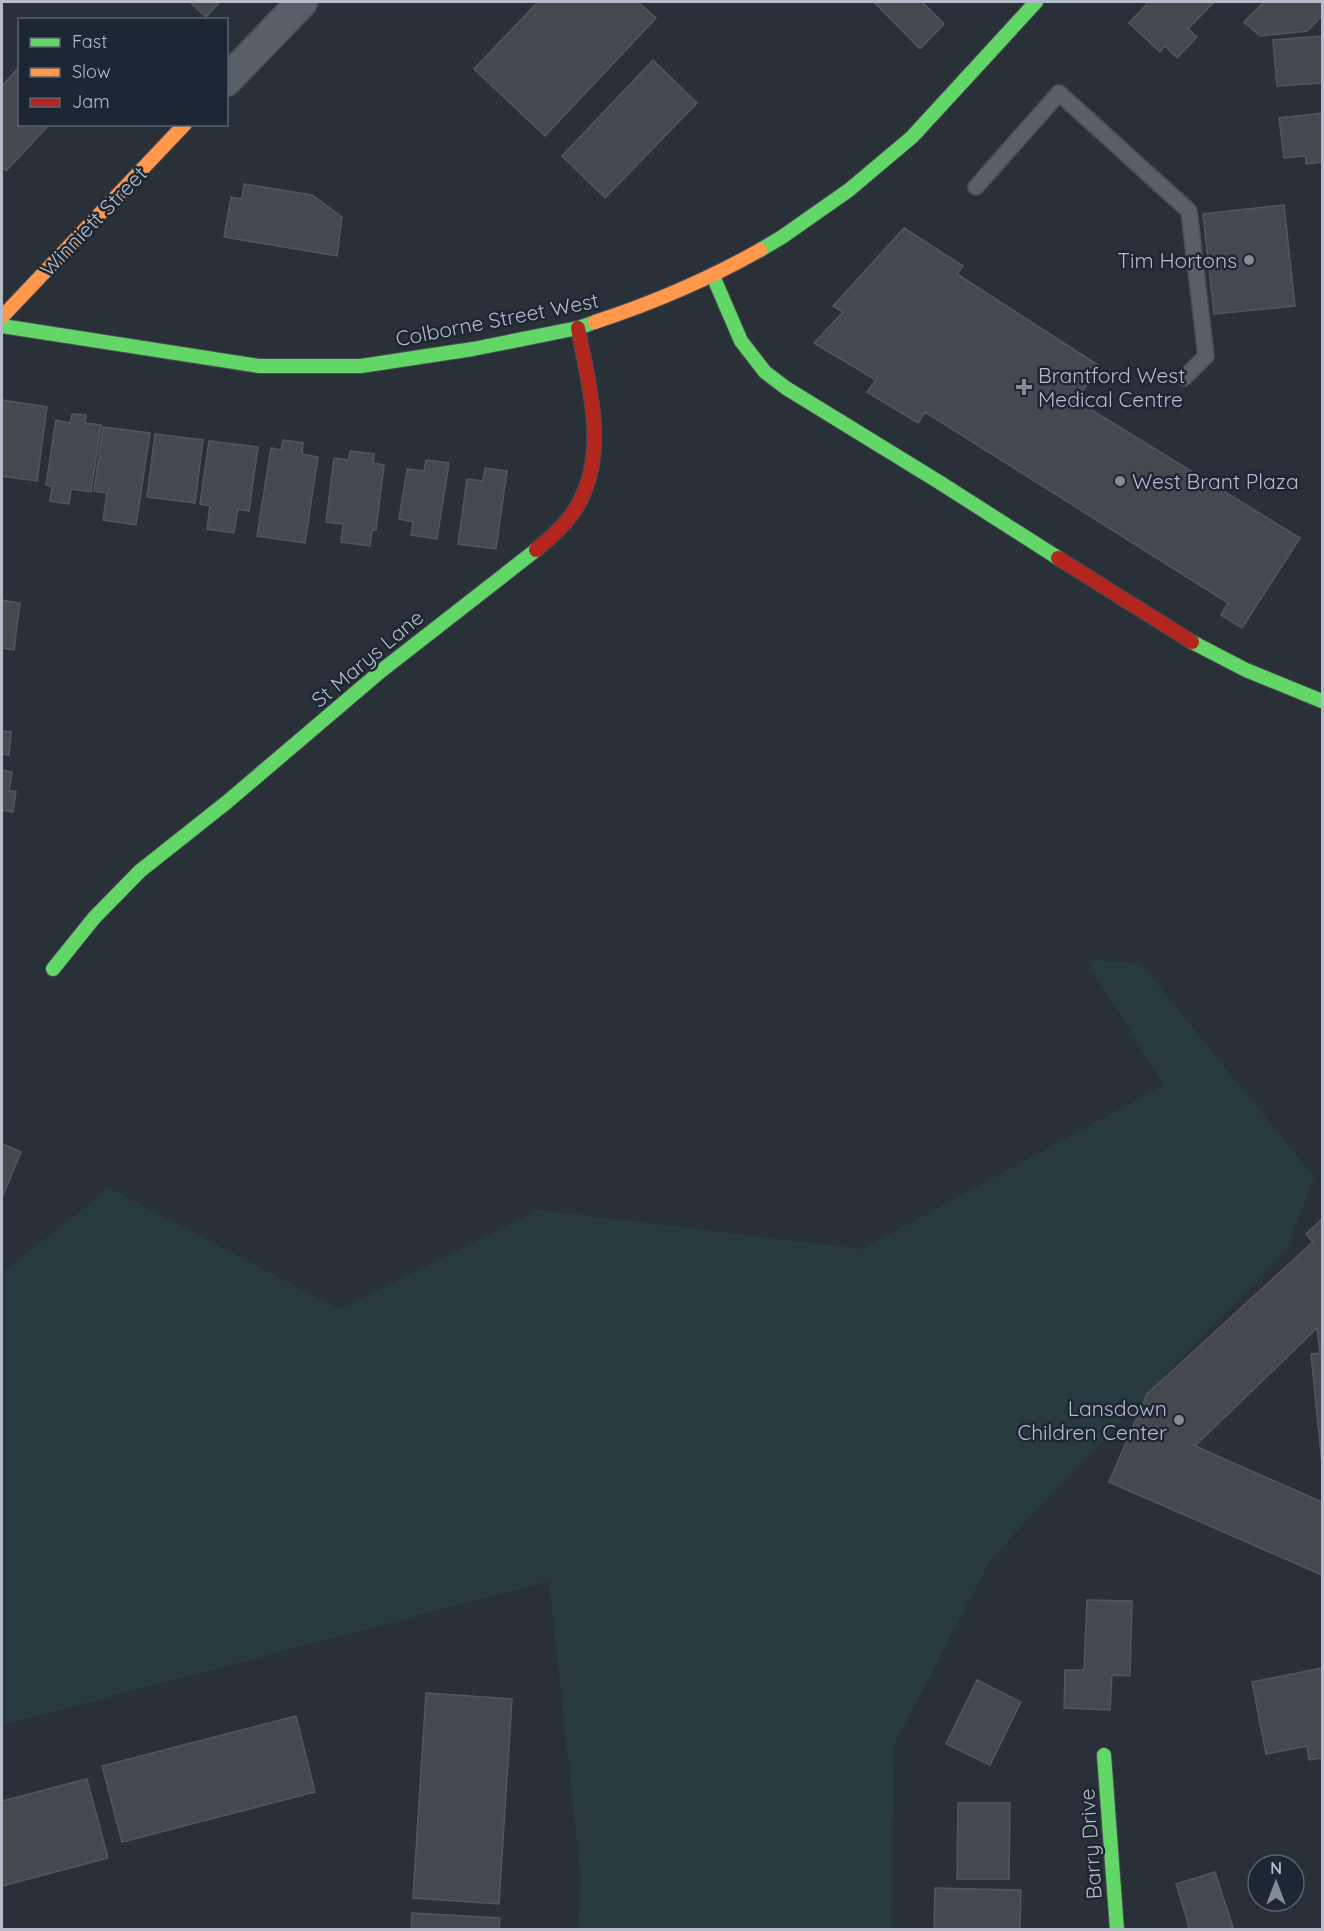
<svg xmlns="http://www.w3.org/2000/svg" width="1324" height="1931" font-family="Quicksand,sans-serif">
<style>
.green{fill:#273a3e}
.building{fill:#444950;stroke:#52575f;stroke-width:1.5}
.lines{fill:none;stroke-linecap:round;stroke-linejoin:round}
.lane-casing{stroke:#484c53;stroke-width:18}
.street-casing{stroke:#484c53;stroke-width:33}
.fast-casing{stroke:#484c53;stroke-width:16}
.slow-casing{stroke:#484c53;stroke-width:16}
.jam-casing{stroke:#484c53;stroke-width:16}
.lane{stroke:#5a5e66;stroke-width:15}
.street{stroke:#5a5e66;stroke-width:30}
.fast{stroke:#63d668;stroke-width:14}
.slow{stroke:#ff974d;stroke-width:14}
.jam{stroke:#b3261e;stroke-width:14}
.poi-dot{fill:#848b96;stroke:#1d2633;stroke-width:2}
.labels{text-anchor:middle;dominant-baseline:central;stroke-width:5;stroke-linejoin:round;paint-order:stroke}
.street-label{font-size:21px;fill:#b4bcc9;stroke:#1d2633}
.poi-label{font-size:21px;fill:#b4bcc9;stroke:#1d2633;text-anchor:end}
</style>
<rect width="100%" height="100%" fill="#2a3038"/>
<!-- green -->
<path class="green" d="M1085,959L1141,964L1314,1177L1287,1249L1041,1505L990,1561L894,1745L891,1929H578L581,1879L549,1581L2,1725V1273L109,1188L339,1309L539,1210L862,1249L1164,1085Z"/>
<!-- building -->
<path class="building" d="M190,2H220L206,17Z
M538,2H638L656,18L545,136L474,69Z
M874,2H922L944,24L920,49Z
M1149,2H1214L1188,29L1197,37L1177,58L1165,46L1160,52L1129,23Z
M1264,2H1322V16L1307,31L1260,36L1244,22Z
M1322,36V83L1277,86L1273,40Z
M653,60L697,103L605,198L562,156Z
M20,66V124H50L6,171L2,167V86Z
M1322,113V162L1306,164V156L1284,158L1279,118Z
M244,184L312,195L342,217L337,256L224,237L231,197L242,199Z
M1284,205L1295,306L1214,314L1203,214Z
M904,228L963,266L957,274L1098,365L1077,401L1300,538L1242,628L1221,615L1228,603L925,412L918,423L867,392L876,380L814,343L843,312L833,306Z
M2,400L47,407L37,481L2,476Z
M72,414L86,415L85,423L101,425L91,492L71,489L69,504L50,501L52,486L46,485L56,420L70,423Z
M103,427L150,433L136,525L103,520L107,493L94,491Z
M155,434L203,440L195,503L147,497Z
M283,440L303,443L302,454L318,457L305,543L257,536L271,448L281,450Z
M209,441L258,447L249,511L238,509L234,533L207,529L210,506L200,504Z
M350,451L374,454L373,463L384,465L376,530H372L370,546L341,542L343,524L326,522L334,458L349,460Z
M426,460L449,463L437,539L411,535L413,522L399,519L407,469L424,471Z
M485,468L507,471L496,549L458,544L467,479L483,481Z
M2,600L20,603L14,650L2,648Z
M2,731L11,732L9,755L2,754Z
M2,770L12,772L9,791H16L13,812L2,810Z
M2,1144L21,1152L2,1198Z
M1322,1219V1464L1311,1354L1320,1353L1317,1328L1195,1446L1322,1502V1575L1109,1482L1147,1394L1313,1242L1306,1234Z
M1087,1600L1132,1601L1130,1676L1112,1675L1110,1710L1064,1708L1065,1670H1084Z
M1322,1668V1758L1309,1760L1307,1746L1266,1754L1252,1682Z
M977,1680L1021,1702L990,1765L946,1744Z
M426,1693L512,1699L499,1904L413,1898Z
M296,1716L315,1792L122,1842L102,1766Z
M87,1779L108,1858L2,1886V1801Z
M958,1803H1010L1009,1879H957Z
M1215,1872L1233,1927L1224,1930H1190L1176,1884Z
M935,1888L1021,1890L1020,1930H934Z
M412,1913L500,1918L499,1930H411Z"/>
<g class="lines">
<!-- lane casing -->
<g class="lane-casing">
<path id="lane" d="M976,187L1059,93L1189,211L1206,356L1184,378"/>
</g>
<!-- street casing -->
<g class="street-casing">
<path id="street" d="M226,81L302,2"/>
</g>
<!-- fast casing -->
<g class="fast-casing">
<path id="fast" d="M760,250L782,237L849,190L912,137L1036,2
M713,276L741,341L765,372L786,388L939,482L1058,558
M2,326L259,366H361L473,349L578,328L595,322
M1192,642L1246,670L1322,701
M53,969L94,918L140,871L227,802L381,671L536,550
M1104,1755L1117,1930"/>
</g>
<!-- slow casing -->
<g class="slow-casing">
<path id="slow" d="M2,317L185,124
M595,322C653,303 707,280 760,250"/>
</g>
<!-- jam casing -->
<g class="jam-casing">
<path id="jam" d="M536,550C554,535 573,518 582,497C607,444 588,382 578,328
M1058,558L1192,642"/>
</g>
<!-- lane -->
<use href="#lane" class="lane"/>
<!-- street -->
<use href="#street" class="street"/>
<!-- fast -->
<use href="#fast" class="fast"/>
<!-- slow -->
<use href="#slow" class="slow"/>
<!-- jam -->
<use href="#jam" class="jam"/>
</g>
<!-- markers -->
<g class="poi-dot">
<circle cx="1249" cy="260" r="6"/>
<path d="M1021 378h6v6h6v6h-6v6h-6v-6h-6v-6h6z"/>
<circle cx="1120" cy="481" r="6"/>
<circle cx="1179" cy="1420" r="6"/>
</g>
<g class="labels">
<!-- street labels -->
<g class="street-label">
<text transform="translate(93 221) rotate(-46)">Winniett Street</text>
<text transform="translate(497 319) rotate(-11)">Colborne Street West</text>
<text transform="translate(367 658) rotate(-40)">St Marys Lane</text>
<text transform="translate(1090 1844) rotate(-94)">Barry Drive</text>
</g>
<!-- poi labels -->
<g class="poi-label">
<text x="1237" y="260">Tim Hortons</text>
<text x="1038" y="375" text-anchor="start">Brantford West<tspan x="1038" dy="24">Medical Centre</tspan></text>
<text x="1132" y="481" text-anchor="start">West Brant Plaza</text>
<text x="1167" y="1408">Lansdown<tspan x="1167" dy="24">Children Center</tspan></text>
</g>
</g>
<!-- border -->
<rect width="1324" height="1931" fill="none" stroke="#b4bcc9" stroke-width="6"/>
<!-- legend -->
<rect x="18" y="18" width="210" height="108" fill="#1d2633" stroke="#59626f" stroke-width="1.5"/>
<rect x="30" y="38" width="30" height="9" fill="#63d668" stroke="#59626f" stroke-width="1.5"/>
<text x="72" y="48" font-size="18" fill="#b4bcc9">Fast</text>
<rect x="30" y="68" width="30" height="9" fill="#ff974d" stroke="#59626f" stroke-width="1.5"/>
<text x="72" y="78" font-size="18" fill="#b4bcc9">Slow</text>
<rect x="30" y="98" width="30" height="9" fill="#b3261e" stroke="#59626f" stroke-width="1.5"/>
<text x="72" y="108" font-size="18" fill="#b4bcc9">Jam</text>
<!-- north arrow -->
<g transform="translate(1276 1883)"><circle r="28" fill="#1d2633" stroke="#59626f" stroke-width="1.5"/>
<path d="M0-4.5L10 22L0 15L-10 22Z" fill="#848b96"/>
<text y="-9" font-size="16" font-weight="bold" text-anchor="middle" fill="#b4bcc9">N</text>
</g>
</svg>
